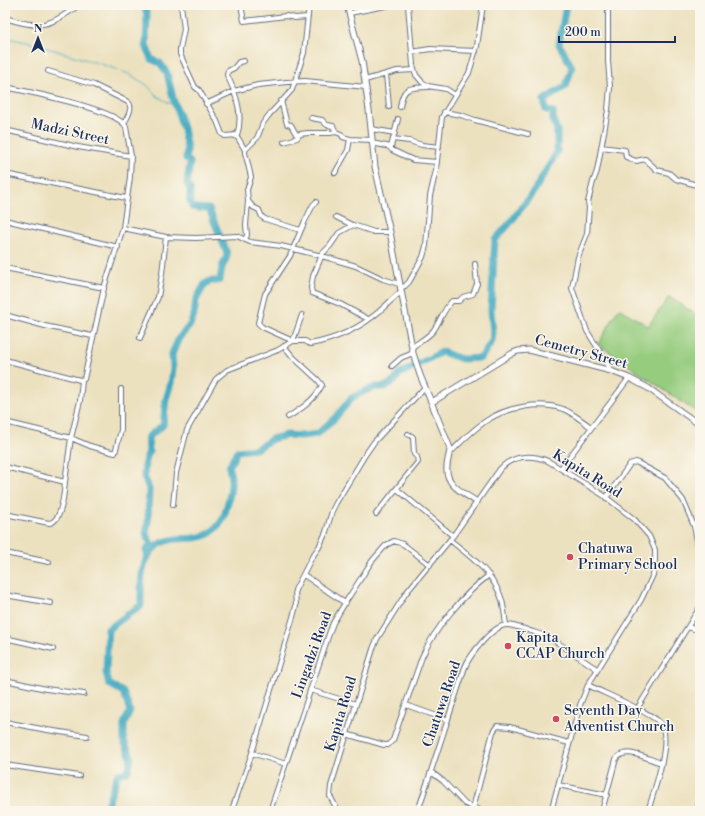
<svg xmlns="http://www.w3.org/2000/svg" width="705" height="816" font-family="'Libre Bodoni',serif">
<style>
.green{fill:#95cc7e;stroke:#587e6e}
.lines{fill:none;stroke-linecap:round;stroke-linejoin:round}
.stream{stroke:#41a9c1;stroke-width:1}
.river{stroke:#41a9c1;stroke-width:7}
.minor-casing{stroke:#646d80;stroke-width:6}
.tertiary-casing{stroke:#646d80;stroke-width:7}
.minor{stroke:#fff;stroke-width:4}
.tertiary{stroke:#fff;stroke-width:5}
.poi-dot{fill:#d1495b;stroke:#fbf7ec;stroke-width:1.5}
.labels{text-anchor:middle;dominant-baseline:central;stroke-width:3;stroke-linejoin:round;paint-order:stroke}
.street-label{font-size:14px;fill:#1b2f5e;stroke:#fbf7ec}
.poi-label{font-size:14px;fill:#1b2f5e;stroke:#fbf7ec;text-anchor:start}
</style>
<rect width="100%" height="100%" fill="#fbf7ec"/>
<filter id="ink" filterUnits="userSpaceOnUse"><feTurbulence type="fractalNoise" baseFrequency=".025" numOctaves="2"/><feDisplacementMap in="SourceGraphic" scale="8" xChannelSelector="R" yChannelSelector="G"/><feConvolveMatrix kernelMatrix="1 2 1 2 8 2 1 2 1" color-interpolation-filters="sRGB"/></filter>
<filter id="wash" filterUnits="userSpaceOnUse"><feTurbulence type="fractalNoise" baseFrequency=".012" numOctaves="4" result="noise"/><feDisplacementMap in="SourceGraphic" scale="16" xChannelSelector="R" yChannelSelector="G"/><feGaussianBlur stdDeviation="0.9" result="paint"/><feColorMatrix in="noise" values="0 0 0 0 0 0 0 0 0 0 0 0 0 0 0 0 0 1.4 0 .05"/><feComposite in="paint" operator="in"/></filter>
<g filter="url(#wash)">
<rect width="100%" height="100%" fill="#ece1bf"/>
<!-- green -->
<path class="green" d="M669,297L700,317V415L598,344L619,308L648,326Z"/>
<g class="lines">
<!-- stream -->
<path class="stream" d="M5,36L12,39L31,43L107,66L129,74L147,85L157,96L176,107"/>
<!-- river -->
<path class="river" d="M144,5L147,15L146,45L151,59L160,63L167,73L173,98L183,128L187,149L186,159L190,162L187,184L190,188V201L192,207C198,209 203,208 209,209L226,251L227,256L222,267L220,280L217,281H210L205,284L196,300L194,315L190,325L179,338L172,354L173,369L171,383L166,399L163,425L148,437L149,451L145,462L144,476L149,489L148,521L146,533L151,544L146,551L148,556
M105,811L118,774L128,771L131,757L124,741V724L130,711L123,692L109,684L106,672L108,629L141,605C141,585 139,558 158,545C175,533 200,545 215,529C223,521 224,517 227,506C231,490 233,483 229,467L237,451L256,449L272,439L287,435L302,436L317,434L334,419L352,398L367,390L376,387H385L395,381L399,374L442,352L462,359L481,358L492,341L493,333L491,310L495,240L510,223L534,191L557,152V130L553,120V112L546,110L544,100L566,86L572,67L559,44L566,5"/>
</g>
</g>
<g filter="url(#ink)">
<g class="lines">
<!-- minor casing -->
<g class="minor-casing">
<path id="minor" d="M181,5L184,29L180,49V54L195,87L199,90L217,121L222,134L225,136L237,135C244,115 236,93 227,75L228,71L234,68L239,62L244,61
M241,5L244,21L286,16L295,18L308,17
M408,5L413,65L416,75L422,82L428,86L446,89L455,95
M608,5V61L610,87L608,110L597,171L593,182L588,202L589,207L587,234L578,257L572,288L587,331L604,358L611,371
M350,13L390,5
M5,18C42,29 48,27 79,5
M412,52L430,49L476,51
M48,71L94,85L128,102C134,108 127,117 124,124
M386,74L389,107
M365,80L397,71L414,70
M5,87C25,91 119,110 126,127L131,156L130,177L123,228L104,288L84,379L80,380L5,360
M281,101L287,124L291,125L296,134L299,135
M206,104L234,91L258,85L287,82L305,81L366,87
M400,107C403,86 409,88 428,87
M444,112L461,115L475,120L528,134
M311,118L322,120L327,125L333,126L336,132L341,134L343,137L350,139L372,140
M371,129L395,133
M5,130L78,147L131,156
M234,135L238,138L245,150
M393,139L409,141L422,145L439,147
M284,142L297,138L300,134L308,133H330L336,132
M372,143L391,147L398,119
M389,147L392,150L413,160L437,162
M601,147L625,150L626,157L636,161L645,159L657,170L669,173L676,179L700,186
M335,173L348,150L350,139
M5,174L126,198
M248,201L253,207L259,210L262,217L265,219L300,230
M336,217L352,225
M5,220L118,247
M123,228L166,237L196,238L237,236L250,242L281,246L322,256L356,266L383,279L399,284
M245,240L247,235L246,225L248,201L247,190L251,177L247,160L245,153V150L257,138L263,123L269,115L292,90L304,53L309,5
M5,268L104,288
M400,288L405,286L409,282L423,257L426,246L430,196L436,170L442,117L469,73L477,46L483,5
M5,315L45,326L92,336
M302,315L293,341L262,327L258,323L265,294L290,256L304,223L313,205L316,202
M368,319L340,304L312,293L311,288L313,276L323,253L330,246L339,233L353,225L374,232H390
M140,338L158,297L162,274L166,237
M284,346L293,357L318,380L322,385C315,400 301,409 288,417
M412,347C419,342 427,338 433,331C440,322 443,310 452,301H459L463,297L473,294L477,284L475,264
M392,366L401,358L413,353
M5,422L71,438L90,446L115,453L121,430V389
M450,453C462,441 474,428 489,419C509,407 540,401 563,409C573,413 582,421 591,427
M5,467L65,482C64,493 62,522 49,523L5,514
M561,468L629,378
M65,482L71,438L80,401L82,380
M397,489L453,536
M606,498L630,464L636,462L665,478L683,500L694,526L700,555
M173,505L176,473L187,430L216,379L227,370L278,350L293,341H305L310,344C337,339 362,327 382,309C389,303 394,297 401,292
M376,514L418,462L417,457L414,454L413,437L408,434
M450,540C471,557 494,573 502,600C504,608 505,617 506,625
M5,553L49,562
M304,575L345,603
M5,595L51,603
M688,627L700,631
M5,638L53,649
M5,680L46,689L84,694
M588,685C601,692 655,714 661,724C672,741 654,791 648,811
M310,690L356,704
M406,705L448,720
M637,709L700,607
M5,722L47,730L87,736
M346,734L384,745H388L393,740L422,657C434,629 464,594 489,575
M252,753L286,764
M5,765L79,776
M431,772L443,781L465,804L483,811
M558,785L607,795
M233,807L252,753L293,617L296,606L295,590L312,557L319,547L326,532L332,511L336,503L365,455L374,442L425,387
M473,808L493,732L497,726L510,727L569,743
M5,811H13
M270,811L329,634L333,623L345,603L372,561L386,545L394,541L403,544L430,565
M338,811L330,796L331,786L373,649L377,639L406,593L453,536L500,469C513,455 531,454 548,461L603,495L634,519L649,536L655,550V560L653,575L641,600L588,685L580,705L551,811
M418,811L465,667C470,655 493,625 507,625C513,625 519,628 525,629C532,632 541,634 548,637C564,646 581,659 597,669
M602,811L616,759C626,746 648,759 661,763
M697,811L700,798"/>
</g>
<!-- tertiary casing -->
<g class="tertiary-casing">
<path id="tertiary" d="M347,5L362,61L369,110L375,167L390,232L413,353L420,375L450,448C450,454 447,460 447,467C445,485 464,493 477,502
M432,402L513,353L518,351L529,350L611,371L629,378L648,388L700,425"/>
</g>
<!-- minor -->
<use href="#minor" class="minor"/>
<!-- tertiary -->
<use href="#tertiary" class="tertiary"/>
</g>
</g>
<!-- markers -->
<g class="poi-dot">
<circle cx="570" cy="557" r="4"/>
<circle cx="508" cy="646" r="4"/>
<circle cx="556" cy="719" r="4"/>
</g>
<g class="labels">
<!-- street labels -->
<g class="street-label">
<text transform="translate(70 132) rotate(12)">Madzi Street</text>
<text transform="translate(581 352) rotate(15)">Cemetry Street</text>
<text transform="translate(587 474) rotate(32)">Kapita Road</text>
<text transform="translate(312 655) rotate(-70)">Lingadzi Road</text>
<text transform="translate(442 704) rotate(-71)">Chatuwa Road</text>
<text transform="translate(341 714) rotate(-73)">Kapita Road</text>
</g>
<!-- poi labels -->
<g class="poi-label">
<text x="578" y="549">Chatuwa<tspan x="578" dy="16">Primary School</tspan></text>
<text x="516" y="638">Kapita<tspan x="516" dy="16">CCAP Church</tspan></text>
<text x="564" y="711">Seventh Day<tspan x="564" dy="16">Adventist Church</tspan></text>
</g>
</g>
<!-- margin -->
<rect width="705" height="816" fill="none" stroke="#fbf7ec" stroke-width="20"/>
<!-- north arrow -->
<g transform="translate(38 38)" stroke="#fbf7ec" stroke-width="3" paint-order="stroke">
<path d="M0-3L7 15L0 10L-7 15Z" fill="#1b2f5e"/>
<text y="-6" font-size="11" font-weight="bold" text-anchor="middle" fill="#1b2f5e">N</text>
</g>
<!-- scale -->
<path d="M559 36v6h116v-6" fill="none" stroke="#1b2f5e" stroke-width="2"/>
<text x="565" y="36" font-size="12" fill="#1b2f5e" stroke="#fbf7ec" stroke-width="3" paint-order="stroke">200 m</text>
</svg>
